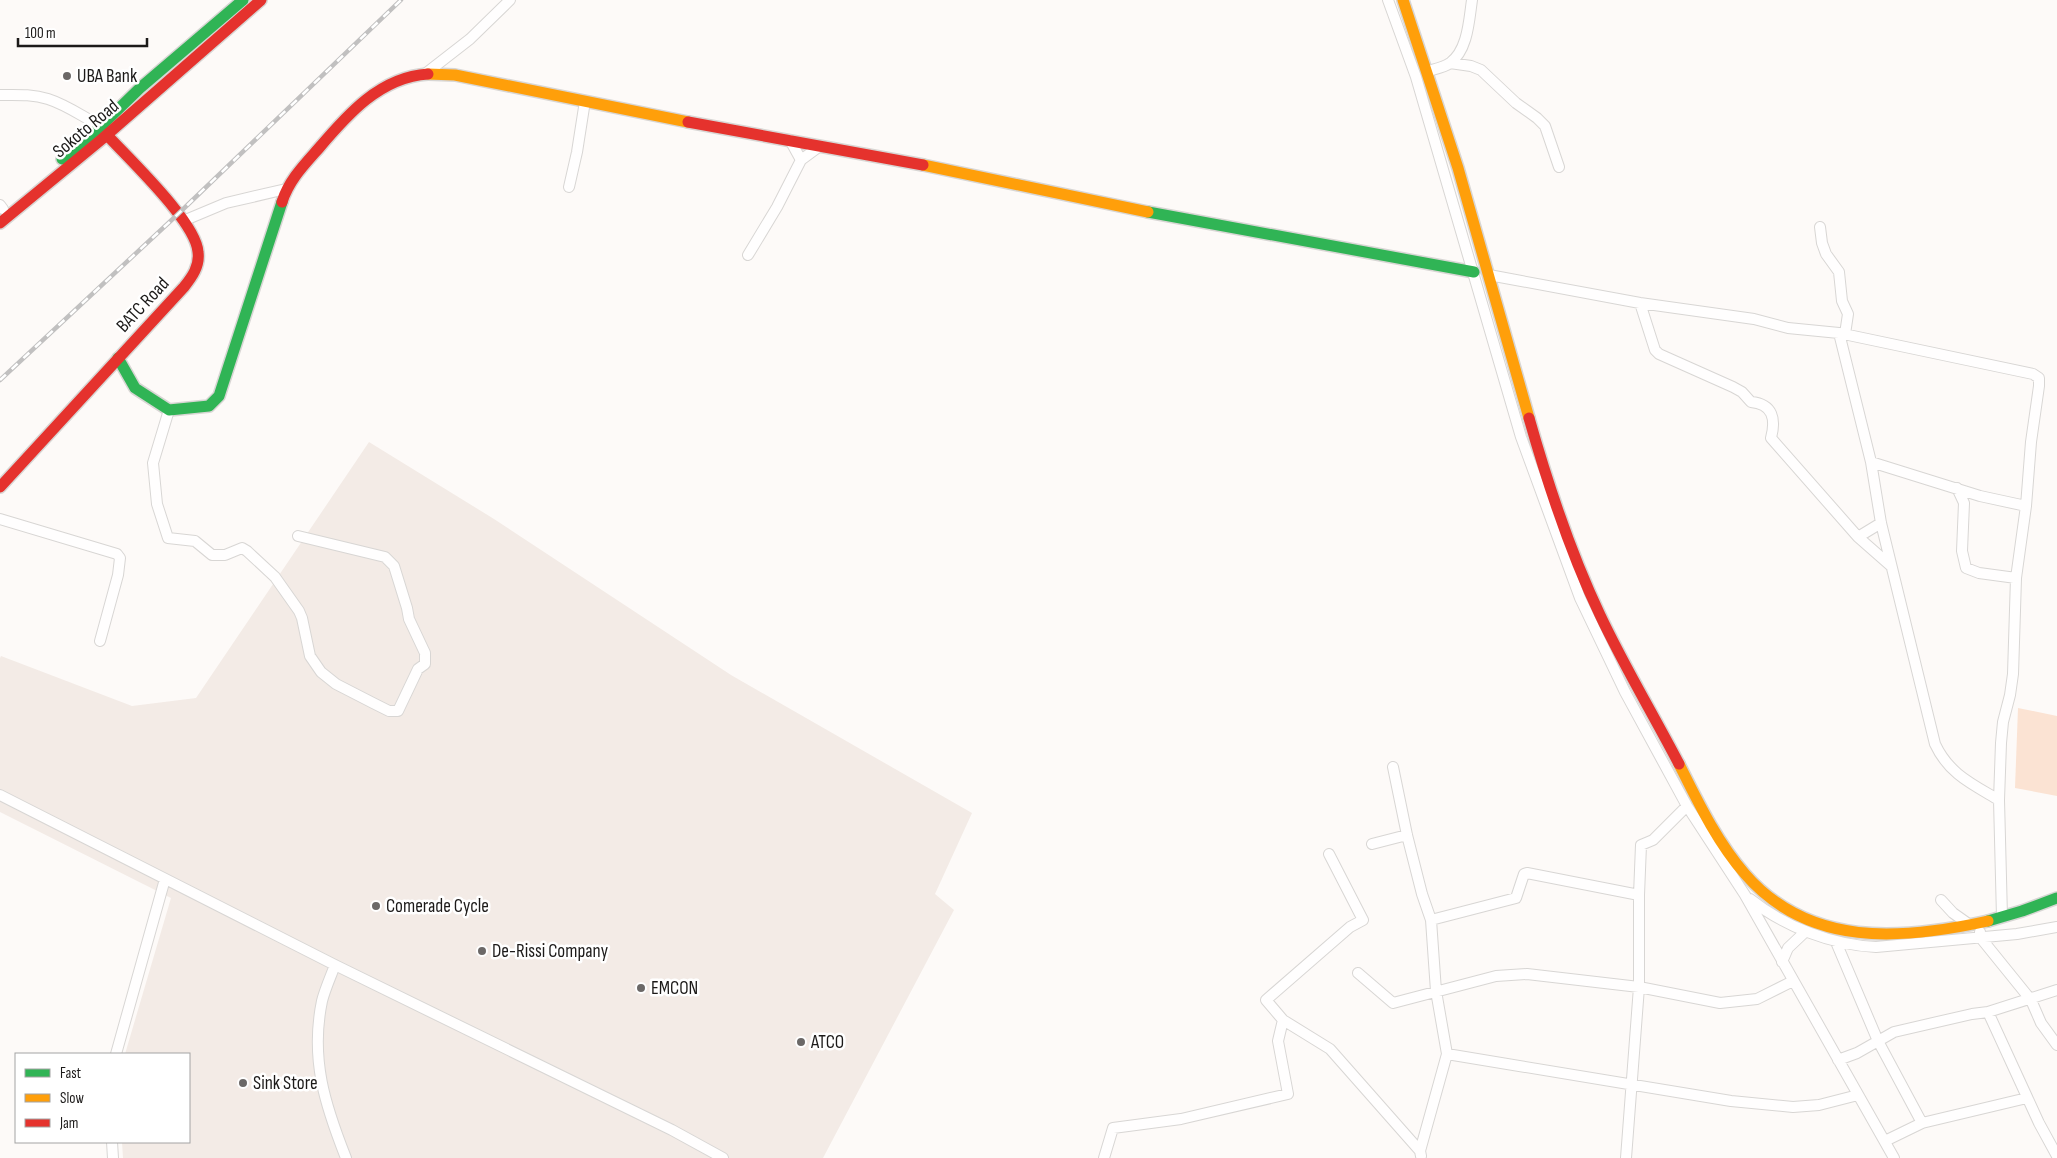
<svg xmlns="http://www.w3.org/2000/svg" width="2057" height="1158" font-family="'Sofia Sans Condensed',sans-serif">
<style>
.built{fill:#f3ebe6}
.green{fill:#fbe3d3}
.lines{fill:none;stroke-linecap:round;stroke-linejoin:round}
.street-casing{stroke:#d8d6d4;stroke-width:12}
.fast-casing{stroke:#d8d6d4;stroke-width:14}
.slow-casing{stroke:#d8d6d4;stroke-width:14}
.jam-casing{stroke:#d8d6d4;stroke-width:14}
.street{stroke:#fffefe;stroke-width:10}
.fast{stroke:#30b455;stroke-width:11}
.slow{stroke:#ff9f0a;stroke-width:11}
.jam{stroke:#e5322d;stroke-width:11}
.rail-casing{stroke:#c1c0c0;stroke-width:4.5}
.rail{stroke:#fff;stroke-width:2.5;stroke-dasharray:8;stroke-linecap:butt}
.poi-dot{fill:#6b6867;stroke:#fff;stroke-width:2}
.labels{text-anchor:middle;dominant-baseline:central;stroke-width:5;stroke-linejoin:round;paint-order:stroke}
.poi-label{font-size:19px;fill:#1c1a19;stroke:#fff;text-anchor:start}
.street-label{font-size:19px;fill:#1c1a19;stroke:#fff}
</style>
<rect width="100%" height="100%" fill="#fdfaf8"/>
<!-- built -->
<path class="built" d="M369,442L494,519L731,675L972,813L935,894L954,910L823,1158H123L122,1142H189V1054H125L171,898L0,812V658L1,656L132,706L196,698Z"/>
<!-- green -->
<path class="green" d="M2018,708L2057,716V796L2015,788Z"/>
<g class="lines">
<!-- street casing -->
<g class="street-casing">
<path id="street" d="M1388,0L1416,77L1521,437L1580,598L1625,692L1687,806L1745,895L1894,1158
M1450,63L1471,66L1481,70L1516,103L1537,118L1545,126L1559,167
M1428,71C1435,69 1445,67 1450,63C1468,50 1469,20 1472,0
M425,74L470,39L510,0
M0,95C16,95 32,94 48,99C67,105 83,117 101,126
M790,140L801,160
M569,187L577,152L585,101
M0,205L3,209
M183,221L226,203L286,189
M1820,227L1822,243L1826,254L1839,272L1842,301L1848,314L1845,334
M748,255L777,207L801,160L820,146
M1489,275L1640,303L1754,319L1788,328L1839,333L2033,374L2039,378V386L2031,442L2026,506L2016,578L2013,674L2010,695L2003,722L2001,743L1999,800L2002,917
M1640,303L1655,350L1659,354L1733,387L1742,392L1751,402C1773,404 1776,419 1771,438L1858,537L1891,566
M1839,333L1871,462L1881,523L1935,744C1949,774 1972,784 1999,800
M169,410L153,463L157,504L168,538L195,541L212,555H225L242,548L247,551L275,577L299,611L302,618L310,656L321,672L336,684L373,703L389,711H398L418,669L425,664V653L409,619L407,608L394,566L385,557L298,536
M1871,462L1980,496L2026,506
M1957,488L1964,503L1962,551L1966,568L1979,573L2016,578
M0,519L117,554L120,558L118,575L100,641
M1858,537L1881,523
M1393,767L1407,835L1422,894L1431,920L1436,991L1447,1054L1420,1151L1421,1156
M0,795L335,965L672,1130L723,1158
M1372,844L1407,835
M1329,854L1363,920L1350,927L1266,1000L1283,1020L1330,1049L1420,1151
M1750,899C1785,927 1832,945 1876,947L2017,934L2057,927
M1941,900L1953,913L1970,925
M1431,920L1516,898L1524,874L1527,873L1639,895
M1980,932V937L2031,1000L2041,1023L2057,1045
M1836,942L1878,1041L1922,1123
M1782,962L1788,948L1806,931
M335,965C331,976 325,989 322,1001C310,1059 325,1105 346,1158
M1358,973L1393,1003L1496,976L1527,974L1639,987L1720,1003L1757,999L1793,981
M1988,1012L2039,1123L2057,1156
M116,1054L165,879
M1447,1054L1731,1101L1793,1107L1819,1105L1858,1095
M1838,1060L1857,1053L1894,1032L1972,1014L1988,1012L2057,990
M1885,1141L1922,1123L2027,1098
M112,1142L113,1158
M1104,1158L1113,1128L1181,1119L1288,1094L1278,1041L1283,1020
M1626,1158L1639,987V895L1641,845L1653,840L1687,806"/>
</g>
<!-- fast casing -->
<g class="fast-casing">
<path id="fast" d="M62,159L101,126L140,88L243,0
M1148,212L1474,272
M118,358L135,388L169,410L209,406L219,396L282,202
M1988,921L2022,911L2057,898"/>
</g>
<!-- slow casing -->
<g class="slow-casing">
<path id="slow" d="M1403,0L1458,168L1529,418
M428,74L455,75L688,122
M923,165L1148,212
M1679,764C1698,802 1717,842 1745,874C1809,948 1902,940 1988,921"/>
</g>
<!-- jam casing -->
<g class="jam-casing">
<path id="jam" d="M688,122L923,165
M282,202C289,180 304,165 319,148C347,115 380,77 428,74
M0,223L102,139L261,0
M1529,418C1548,485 1570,552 1600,615C1624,666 1653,714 1679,764
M0,487L184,287C192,277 200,266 198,252C196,222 129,159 107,135"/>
</g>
<!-- street -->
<use href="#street" class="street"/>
<!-- fast -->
<use href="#fast" class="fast"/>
<!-- slow -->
<use href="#slow" class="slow"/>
<!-- jam -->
<use href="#jam" class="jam"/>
<!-- rail casing -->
<g class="rail-casing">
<path id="rail" d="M0,380L177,215L401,0"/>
</g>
<!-- rail -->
<use href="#rail" class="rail"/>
</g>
<!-- markers -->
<g class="poi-dot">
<circle cx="67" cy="76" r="5"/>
<circle cx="376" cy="906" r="5"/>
<circle cx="482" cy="951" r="5"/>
<circle cx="641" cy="988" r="5"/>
<circle cx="801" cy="1042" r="5"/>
<circle cx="243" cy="1083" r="5"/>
</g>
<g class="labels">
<!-- poi labels -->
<g class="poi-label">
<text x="77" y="76">UBA Bank</text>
<text x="386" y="906">Comerade Cycle</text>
<text x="492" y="951">De-Rissi Company</text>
<text x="651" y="988">EMCON</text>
<text x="811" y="1042">ATCO</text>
<text x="253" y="1083">Sink Store</text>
</g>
<!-- street labels -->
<g class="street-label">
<text transform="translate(86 129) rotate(-40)">Sokoto Road</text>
<text transform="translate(143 305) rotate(-47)">BATC Road</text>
</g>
</g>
<!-- legend -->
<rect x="15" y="1053" width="175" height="90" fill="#ffffff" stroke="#a4a3a3"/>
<rect x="25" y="1069" width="25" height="8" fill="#30b455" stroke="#a4a3a3"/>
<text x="60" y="1078" font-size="15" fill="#1c1a19">Fast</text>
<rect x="25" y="1094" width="25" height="8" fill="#ff9f0a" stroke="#a4a3a3"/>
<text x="60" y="1103" font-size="15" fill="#1c1a19">Slow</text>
<rect x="25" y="1119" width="25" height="8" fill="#e5322d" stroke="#a4a3a3"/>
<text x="60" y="1128" font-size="15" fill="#1c1a19">Jam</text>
<!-- scale -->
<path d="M18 38v8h129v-8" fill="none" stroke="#1c1a19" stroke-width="2.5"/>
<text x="25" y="38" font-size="15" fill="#1c1a19" stroke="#ffffff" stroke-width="4" paint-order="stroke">100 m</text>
</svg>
